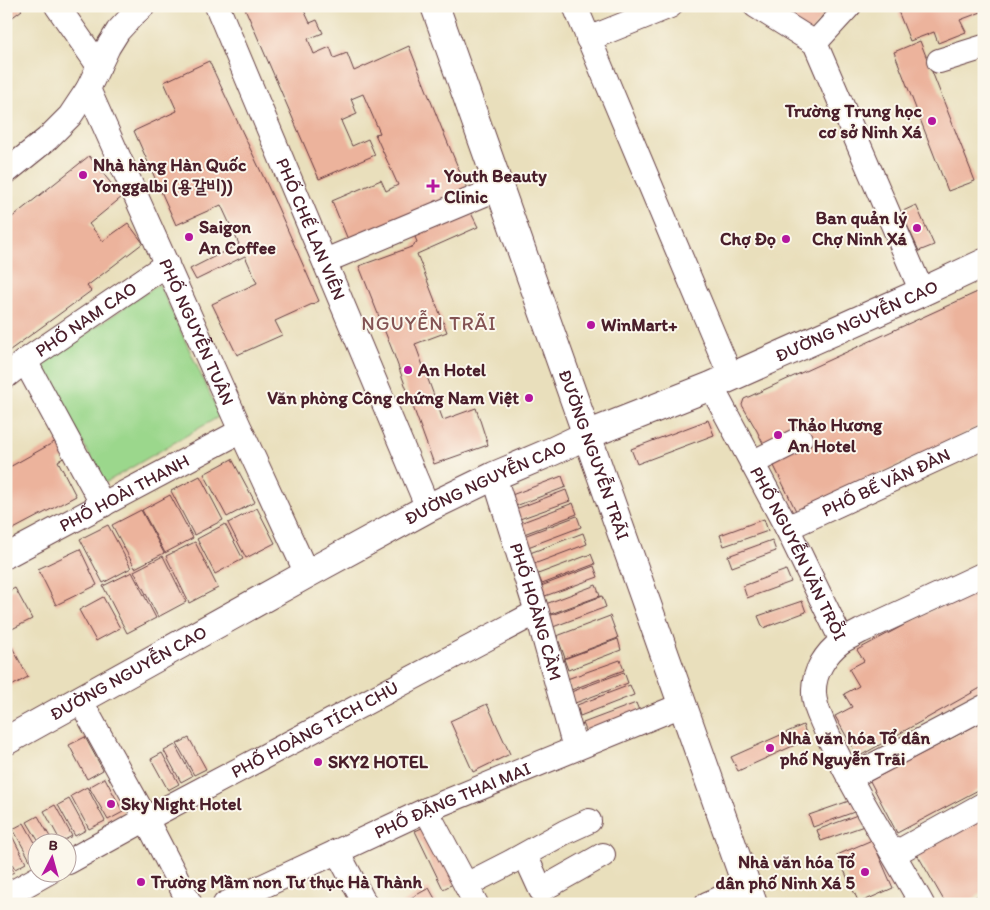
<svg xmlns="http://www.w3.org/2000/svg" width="990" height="910" font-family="Itim,'Poor Story',sans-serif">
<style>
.green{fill:#9bd78c;stroke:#727b5c}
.building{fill:#ecb39c}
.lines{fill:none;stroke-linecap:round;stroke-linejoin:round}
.minor-casing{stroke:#623c41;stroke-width:26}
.major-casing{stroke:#623c41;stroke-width:30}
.minor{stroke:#fff;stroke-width:24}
.major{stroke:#fff;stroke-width:28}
.poi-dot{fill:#b5179e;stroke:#fbf7ec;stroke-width:2}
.labels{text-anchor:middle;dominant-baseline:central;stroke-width:4;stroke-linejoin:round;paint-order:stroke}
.poi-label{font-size:18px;font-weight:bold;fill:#4a1f2b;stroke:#fbf7ec;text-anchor:start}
.street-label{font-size:18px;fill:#4a1f2b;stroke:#fbf7ec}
.quarter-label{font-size:20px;letter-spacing:1px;fill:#835353;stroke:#fbf7ec}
</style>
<rect width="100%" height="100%" fill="#fbf7ec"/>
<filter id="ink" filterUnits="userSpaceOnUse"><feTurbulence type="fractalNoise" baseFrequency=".02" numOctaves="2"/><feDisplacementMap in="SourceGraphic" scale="10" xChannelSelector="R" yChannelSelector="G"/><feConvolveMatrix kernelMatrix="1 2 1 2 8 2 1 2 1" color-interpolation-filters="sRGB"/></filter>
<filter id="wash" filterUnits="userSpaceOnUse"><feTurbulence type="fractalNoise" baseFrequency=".0096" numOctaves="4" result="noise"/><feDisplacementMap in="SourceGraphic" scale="20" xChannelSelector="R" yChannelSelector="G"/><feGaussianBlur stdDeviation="1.12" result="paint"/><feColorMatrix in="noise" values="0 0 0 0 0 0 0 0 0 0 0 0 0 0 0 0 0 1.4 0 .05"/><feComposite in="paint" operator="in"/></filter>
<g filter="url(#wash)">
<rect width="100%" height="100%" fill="#e9dfbc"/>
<!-- green -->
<path class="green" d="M159,284L220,416L105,483L40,365Z"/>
<g id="blocks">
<!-- building -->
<path class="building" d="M6,6H18L22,10L6,22Z
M244,6H302L310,23L317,20L323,33L308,39L314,54L330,47L334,58L347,53L354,71L409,46L442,129L470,196L351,247L332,201L381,180L386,191L398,185L375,134L380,133L363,94L351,99L357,114L341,121L352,146L368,139L375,155L319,179Z
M770,6H830L808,35Z
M896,6H984V11L960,20L966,32L938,43L934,32L910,41Z
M920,41L975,181L948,191L894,52Z
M209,61L278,208L319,301L275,321L282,335L237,355L212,304L257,283L245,256L196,280L190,269L239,244L221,205L176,225L134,131L177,111L164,82Z
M89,156L122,197L89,224L103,241L128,223L143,243L87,286L91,291L6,353V222Z
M467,205L478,227L417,254L447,332L415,344L443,420L476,408L488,445L434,464L393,352L359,266L414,246V244L417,242L412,229Z
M916,205L934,245L919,251L901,212Z
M984,289V424L797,513L757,431L742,405L744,399Z
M708,420L714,435L637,464L631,449Z
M58,440L67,456L58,461L76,496L6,533V476L9,474L6,469Z
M232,459L255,502L227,517L204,474Z
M200,476L223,520L194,535L171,491Z
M562,476L566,487L513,507L509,496Z
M566,490L570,501L517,520L513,510Z
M170,495L193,538L165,553L142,510Z
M573,503L577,514L524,534L520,523Z
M257,508L275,543L246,558L228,523Z
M141,510L164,553L135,568L112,525Z
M577,516L581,527L528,547L524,536Z
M764,519L768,531L724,546L720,535Z
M225,524L243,559L215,574L197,539Z
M108,525L131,568L103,583L80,539Z
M583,533L587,544L534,564L530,553Z
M772,540L776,551L732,567L728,556Z
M195,542L218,588L189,603L166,556Z
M80,549L97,585L56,605L38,569Z
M591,554L595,564L542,584L538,574Z
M163,556L186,602L158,617L134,571Z
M594,566L598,577L545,596L541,586Z
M786,570L791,582L747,598L743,586Z
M132,572L156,618L127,633L103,586Z
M596,585L600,596L548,615L543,605Z
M984,585V686L858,757L835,716L852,707L844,694L859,686L849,669L864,661L857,650L953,599Z
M15,588L32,619L8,631L6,628V593Z
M602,596L606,607L553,627L549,616Z
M103,597L120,628L96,641L79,610Z
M802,601L806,612L763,628L758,616Z
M610,616L618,638L565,658L557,636Z
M618,639L621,650L568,670L564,659Z
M12,647L28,677L6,689V650Z
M620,660L624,670L571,690L567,679Z
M624,672L628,683L575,703L571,692Z
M630,685L634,695L580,716L577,705Z
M636,703L640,713L587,733L583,723Z
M487,704L510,754L473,772L450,721Z
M984,721V787L897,833L870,781Z
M803,725L808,739L738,771L731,757Z
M85,737L103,770L87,779L69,745Z
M189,738L206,769L194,775L177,744Z
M175,745L192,776L181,782L164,751Z
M162,753L179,784L168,790L151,759Z
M105,778L123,812L108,820L89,787Z
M87,787L105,821L89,829L71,796Z
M69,799L86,830L75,836L58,805Z
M852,800L857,811L813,827L809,815Z
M55,805L72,836L61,842L44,811Z
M860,814L864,826L821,841L817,830Z
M38,816L53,842H39L27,822Z
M984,817V892L964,904H946L917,854Z
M24,823L38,848V856L30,860L13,829Z
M429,825L457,882L443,889L415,831Z
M10,832L26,863L15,869L6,853V834Z
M872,840L893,888L859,903L837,855Z
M6,858L14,872L6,876Z
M429,888L438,904H400Z
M269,896L273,904H254Z"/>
</g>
</g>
<g filter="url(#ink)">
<use href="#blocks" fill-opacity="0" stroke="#623c41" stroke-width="1"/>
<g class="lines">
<!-- minor casing -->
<g class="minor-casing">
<g id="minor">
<path d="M57,6L99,66"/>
<path id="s1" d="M217,6L428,508"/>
<path d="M575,6L731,377"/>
<path d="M756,6L815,43L922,292"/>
<path d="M588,39L670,6"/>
<path d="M815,43L849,6"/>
<path d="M939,61L984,47"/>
<path id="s2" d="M88,89L241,431L307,574"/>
<path d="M6,172L47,139L70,116L88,89L108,47L118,31L131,17L143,6"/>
<path d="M325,261L499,188"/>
<path d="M25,361L103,505"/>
<path id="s3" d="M6,376L25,361L167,264"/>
<path id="s4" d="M711,386L787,528L842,641C826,653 813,672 814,693C814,707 822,720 827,733C854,792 890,847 922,904"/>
<path d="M752,463L800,439"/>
<path id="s5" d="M494,476L537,612L575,748"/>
<path id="s6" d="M787,528L984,437"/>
<path id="s7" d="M6,556L241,431"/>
<path d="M842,641L861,631L984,574"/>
<path d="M80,700L146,819L190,904"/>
<path d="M849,778L984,707"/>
<path d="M426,810L476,904"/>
<path d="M337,851L365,904"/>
<path d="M894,854L984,804"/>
<path d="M525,855L541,890L603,855"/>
<path id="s8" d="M68,862L146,819L537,612"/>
<path d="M466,885L511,862L565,832L589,821"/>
<path d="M6,896L49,872"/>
<path id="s9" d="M225,904L426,810L682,705"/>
<path d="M707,904L747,887"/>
</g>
</g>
<!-- major casing -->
<g class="major-casing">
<g id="major">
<path id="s10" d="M435,6L753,904"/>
<path id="s11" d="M6,741L307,574L428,508L494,476L553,451L587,435L711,386L922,292L984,263"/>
</g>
</g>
<!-- minor -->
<use href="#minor" class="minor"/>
<!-- major -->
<use href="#major" class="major"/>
</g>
</g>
<!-- markers -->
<g class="poi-dot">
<circle cx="932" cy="121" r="5"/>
<circle cx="83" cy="175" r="5"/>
<path d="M430.5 178.5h5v5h5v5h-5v5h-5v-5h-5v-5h5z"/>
<circle cx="917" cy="228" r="5"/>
<circle cx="189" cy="237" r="5"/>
<circle cx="786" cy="239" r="5"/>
<circle cx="591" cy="325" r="5"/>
<circle cx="408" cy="370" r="5"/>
<circle cx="529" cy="398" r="5"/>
<circle cx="778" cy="435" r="5"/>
<circle cx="770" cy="748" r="5"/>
<circle cx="318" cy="762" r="5"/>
<circle cx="111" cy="804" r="5"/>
<circle cx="865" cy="872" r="5"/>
<circle cx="141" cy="882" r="5"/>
</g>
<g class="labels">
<!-- poi labels -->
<g class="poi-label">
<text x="922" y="111" text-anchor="end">Trường Trung học<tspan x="922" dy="21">cơ sở Ninh Xá</tspan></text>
<text x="93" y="165">Nhà hàng Hàn Quốc<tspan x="93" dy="21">Yonggalbi (용갈비))</tspan></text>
<text x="444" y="176">Youth Beauty<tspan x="444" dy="21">Clinic</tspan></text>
<text x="907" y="218" text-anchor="end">Ban quản lý<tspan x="907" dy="21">Chợ Ninh Xá</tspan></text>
<text x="199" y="227">Saigon<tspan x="199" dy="21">An Coffee</tspan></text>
<text x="776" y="239" text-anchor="end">Chợ Đọ</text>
<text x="601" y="325">WinMart+</text>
<text x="418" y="370">An Hotel</text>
<text x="519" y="398" text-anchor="end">Văn phòng Công chứng Nam Việt</text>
<text x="788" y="425">Thảo Hương<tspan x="788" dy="21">An Hotel</tspan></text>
<text x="780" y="738">Nhà văn hóa Tổ dân<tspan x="780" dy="21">phố Nguyễn Trãi</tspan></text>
<text x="328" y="762">SKY2 HOTEL</text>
<text x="121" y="804">Sky Night Hotel</text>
<text x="855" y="862" text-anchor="end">Nhà văn hóa Tổ<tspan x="855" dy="21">dân phố Ninh Xá 5</tspan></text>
<text x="151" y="882">Trường Mầm non Tư thục Hà Thành</text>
</g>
<!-- street labels -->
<g class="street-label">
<text stroke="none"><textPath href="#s1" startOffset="242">PHỐ CHẾ LAN VIÊN</textPath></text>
<text stroke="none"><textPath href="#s3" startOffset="98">PHỐ NAM CAO</textPath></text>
<text stroke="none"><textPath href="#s11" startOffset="950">ĐƯỜNG NGUYỄN CAO</textPath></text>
<text stroke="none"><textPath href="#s2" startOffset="266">PHỐ NGUYỄN TUÂN</textPath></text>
<text stroke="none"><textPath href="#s10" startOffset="476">ĐƯỜNG NGUYỄN TRÃI</textPath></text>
<text stroke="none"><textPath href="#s11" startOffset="545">ĐƯỜNG NGUYỄN CAO</textPath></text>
<text stroke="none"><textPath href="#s6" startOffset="109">PHỐ BẾ VĂN ĐÀN</textPath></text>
<text stroke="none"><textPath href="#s7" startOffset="134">PHỐ HOÀI THANH</textPath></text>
<text stroke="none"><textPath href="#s4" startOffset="189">PHỐ NGUYỄN VĂN TRỖI</textPath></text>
<text stroke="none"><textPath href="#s5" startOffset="142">PHỐ HOÀNG CẦM</textPath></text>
<text stroke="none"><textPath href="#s11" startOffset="140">ĐƯỜNG NGUYỄN CAO</textPath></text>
<text stroke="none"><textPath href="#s8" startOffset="280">PHỐ HOÀNG TÍCH CHÙ</textPath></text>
<text stroke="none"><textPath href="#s9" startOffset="250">PHỐ ĐẶNG THAI MAI</textPath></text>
</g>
<!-- quarter labels -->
<g class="quarter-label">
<text x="429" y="323">NGUYỄN TRÃI</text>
</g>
</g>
<!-- margin -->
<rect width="990" height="910" fill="none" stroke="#fbf7ec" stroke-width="25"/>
<!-- north arrow -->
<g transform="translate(52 858) rotate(6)"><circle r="24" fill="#fbf7ec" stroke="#b4a19f"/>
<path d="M0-4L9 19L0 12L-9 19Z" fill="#b5179e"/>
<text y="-8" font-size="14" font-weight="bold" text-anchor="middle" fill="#4a1f2b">B</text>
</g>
</svg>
